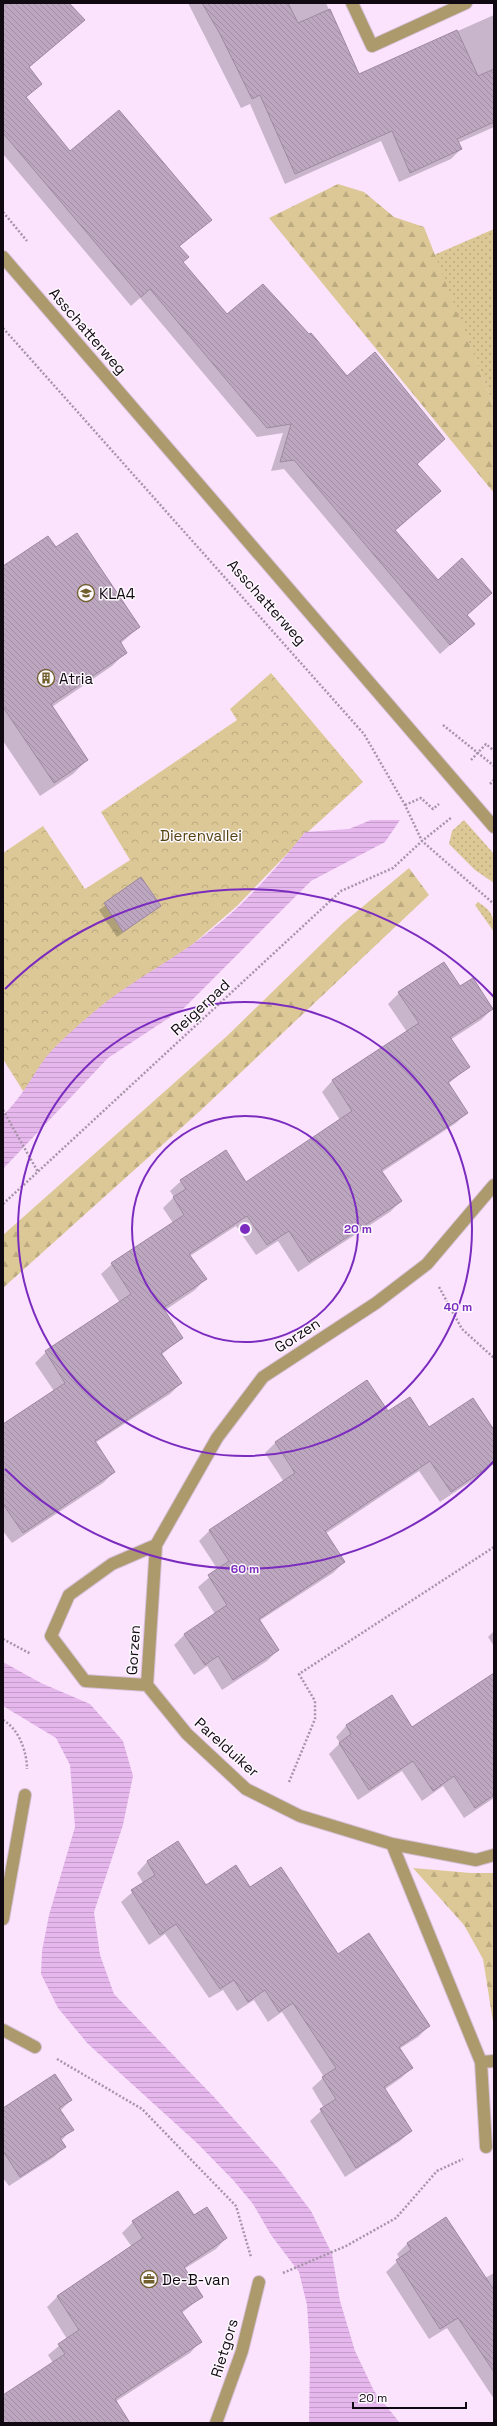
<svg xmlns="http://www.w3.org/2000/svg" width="497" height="2426" font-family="'Space Grotesk',sans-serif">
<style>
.grass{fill:url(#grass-dots)}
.forest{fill:url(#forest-firs)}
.park{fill:url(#park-crowns)}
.water{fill:url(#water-rules)}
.shadow{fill:#0003}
.building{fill:url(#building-back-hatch);stroke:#9e89a1}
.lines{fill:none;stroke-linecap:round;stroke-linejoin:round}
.minor-casing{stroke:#d6c0d8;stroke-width:14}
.path{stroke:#a694a8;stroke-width:2.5;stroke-dasharray:2 2;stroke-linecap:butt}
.minor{stroke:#ac9a6c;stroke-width:12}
.ring{fill:none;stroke:#7b2cbf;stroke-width:2}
.labels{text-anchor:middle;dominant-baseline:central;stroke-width:3;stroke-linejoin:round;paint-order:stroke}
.street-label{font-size:15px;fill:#110912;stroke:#fdf8fd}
.poi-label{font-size:15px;fill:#110912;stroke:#fdf8fd;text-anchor:start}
.park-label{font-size:15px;fill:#54420f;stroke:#fdf8fd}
.centre{fill:#7b2cbf;stroke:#fdf8fd;stroke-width:2}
.ring-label{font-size:12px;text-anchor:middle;font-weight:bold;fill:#7b2cbf;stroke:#fdf8fd;stroke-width:3;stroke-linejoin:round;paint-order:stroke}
</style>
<defs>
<pattern id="grass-dots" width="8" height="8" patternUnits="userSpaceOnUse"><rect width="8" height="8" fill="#dcc896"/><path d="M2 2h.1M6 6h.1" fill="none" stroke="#bcaa80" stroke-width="1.8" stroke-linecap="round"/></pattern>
<pattern id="forest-firs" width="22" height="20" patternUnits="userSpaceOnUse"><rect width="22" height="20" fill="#dcc896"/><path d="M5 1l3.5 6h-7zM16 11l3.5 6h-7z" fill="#bcaa80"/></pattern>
<pattern id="park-crowns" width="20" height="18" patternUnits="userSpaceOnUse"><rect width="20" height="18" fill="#dcc896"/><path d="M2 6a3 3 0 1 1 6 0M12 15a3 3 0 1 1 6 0" fill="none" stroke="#bcaa80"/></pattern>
<pattern id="water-rules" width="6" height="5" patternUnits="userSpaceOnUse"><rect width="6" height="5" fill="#e5b7ec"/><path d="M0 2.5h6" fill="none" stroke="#c39cc9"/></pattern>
<pattern id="building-back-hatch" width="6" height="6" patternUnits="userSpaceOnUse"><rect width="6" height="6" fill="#bda7c0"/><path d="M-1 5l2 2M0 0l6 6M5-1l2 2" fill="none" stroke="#a18ea4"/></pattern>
</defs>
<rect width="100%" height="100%" fill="#fbe3fe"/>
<!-- grass -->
<path class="grass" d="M494,229V406L434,255Z
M464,820L494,854V883L475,870L449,844L452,831Z
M478,902C492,911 494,916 494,932L475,905Z"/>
<!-- forest -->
<path class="forest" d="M338,184L364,192L394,217L424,227L494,406V493L269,218Z
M409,868L429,895L200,1111L3,1288V1235L227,1036L343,923Z
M413,1868L471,1873H494V2028L483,1959L464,1925Z"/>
<!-- park -->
<path class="park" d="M271,673L363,782L310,830L237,906L23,1091L3,1059V853L43,826L85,889L130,860L101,812L237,720L230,709Z"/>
<!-- water -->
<path class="water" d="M371,820H400L385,842L311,881L184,1008L108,1058L3,1169V1115C21,1099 32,1076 46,1057C58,1043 74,1029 88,1017C118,990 153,971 187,948C236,914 268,879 305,832L349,829Z
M3,1662L41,1683L90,1704L123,1741L133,1776L123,1825L94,1912L100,1955L114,1994L214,2097L279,2169L311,2211L332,2254L340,2301L355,2351L374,2391L400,2423H309L310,2352L307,2305L299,2272L271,2235L253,2204L234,2181L198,2144L88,2044L58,2008L41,1974L42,1951L49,1915L75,1827L70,1765L56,1738L3,1706Z"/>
<!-- shadow -->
<path class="shadow" d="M3,3H68L83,20L28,68L41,84L25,98L70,152L211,220L179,247L182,262L227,316L416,464L440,491L395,531L474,624L440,654L284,469L271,471L283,433L257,437L140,298L131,306L3,154Z
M188,3H326L358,75L494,15V127L458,143L461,149L451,159L399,182L381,141L285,184L250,104L241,108Z
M56,548L139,627L120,644L126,652L112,666L52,707L87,760L73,774L40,796L3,741V567Z
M141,879L160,906L117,937L99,910Z
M460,987L492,1009L481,1020L450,1040L468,1067L448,1084L467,1113L456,1123L382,1172L401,1201L390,1212L298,1272L278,1241L256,1255L236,1226L190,1256L205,1279L195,1290L164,1311L182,1338L161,1355L181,1383L170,1394L95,1443L114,1472L103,1483L12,1543L3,1531V1425L54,1391L35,1363L46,1352L120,1303L101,1274L112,1264L173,1223L163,1208L174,1197L170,1191L181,1181L246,1183L340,1120L322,1092L332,1081L407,1032L388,1004L399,993Z
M388,1413L429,1428L494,1432V1463L485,1472L440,1502L419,1471L325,1534L344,1562L333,1573L259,1621L278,1650L267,1661L222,1690L207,1666L194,1675L174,1645L184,1635L215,1614L198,1587L218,1570L199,1541L209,1531L284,1482L265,1453L276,1442Z
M494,1631V1646L488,1637Z
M494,1674V1798L464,1818L443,1786L422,1801L402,1771L358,1800L329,1754L340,1743L336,1737L346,1726L392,1697L411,1728Z
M178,1842L206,1886L250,1888L429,2026L418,2037L399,2049L412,2068L401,2078L384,2090L411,2131L400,2141L345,2177L310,2121L324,2108L312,2088L324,2077L282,2012L268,2022L254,2000L237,2011L223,1990L209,1998L165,1934L149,1945L121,1902L143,1883L137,1873L147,1862Z
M71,2100L60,2111L72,2129L61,2141L64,2147L54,2157L9,2186L3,2178V2109Z
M194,2217L226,2238L216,2249L184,2269L202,2296L182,2313L200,2342L190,2353L115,2402L129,2423H3V2396L53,2363L48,2355L67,2339L47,2307L58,2296L132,2247L122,2233L133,2222Z
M446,2218L485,2278L494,2273V2399L447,2328L429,2339L386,2272L400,2259L397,2254L407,2244Z"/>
<!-- building -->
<path class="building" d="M3,3H69L85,20L29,67L42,84L26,97L70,151L119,110L212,220L179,246L189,257L183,262L227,314L263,284L309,334L311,333L347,376L375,352L445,439L417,464L441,491L395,530L438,580L462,558L492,593L467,615L475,624L450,645L294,460L280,462L291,424L267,428L150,289L141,297L3,133Z
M202,3H288L298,23L330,9L359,74L457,30L478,76L494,69V122L457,139L462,149L410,173L392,131L295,174L260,95L252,99L220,34Z
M77,533L140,627L120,641L127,653L51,704L88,760L54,783L3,707V566L48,536L56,547Z
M141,877L161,906L123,932L104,903Z
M444,962L460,986L473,978L493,1009L450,1037L470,1067L448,1082L468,1113L381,1170L402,1201L309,1262L289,1231L267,1245L247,1216L189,1254L207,1279L163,1308L183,1338L161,1353L182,1383L95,1441L115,1472L23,1533L3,1504V1424L65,1383L45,1351L131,1294L111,1263L184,1215L173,1197L186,1189L180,1180L226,1150L246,1182L352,1111L332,1080L419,1023L398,992Z
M367,1380L388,1411L410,1397L429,1427L473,1398L494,1430V1463L451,1492L430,1461L325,1531L345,1562L259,1619L279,1650L233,1680L218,1656L205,1665L184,1634L227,1605L208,1575L229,1561L209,1530L295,1473L275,1442Z
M494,1673V1795L475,1808L454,1776L433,1791L413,1761L369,1790L339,1743L351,1734L346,1725L392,1695L412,1727Z
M178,1841L206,1885L236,1865L250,1887L281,1867L338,1954L369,1933L430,2026L399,2047L413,2068L384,2087L412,2131L356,2168L320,2109L336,2099L322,2077L336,2068L293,2003L279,2012L265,1990L248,2002L234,1980L220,1989L176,1924L160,1935L131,1890L155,1875L147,1861Z
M55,2074L72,2100L59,2108L74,2130L60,2138L66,2147L20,2177L3,2151V2108Z
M178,2191L194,2215L207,2207L227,2238L184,2267L203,2297L181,2311L202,2342L115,2399L130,2423H3V2395L65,2354L58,2344L79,2330L57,2296L143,2238L132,2221Z
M446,2217L494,2290V2372L458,2318L440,2329L396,2260L411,2250L407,2243Z"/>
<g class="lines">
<!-- minor casing -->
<g class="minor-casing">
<path id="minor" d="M352,3L372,46L466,3
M3,257L494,827
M156,1545L112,1564L69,1595L51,1636L85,1681L147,1685L156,1545L217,1438L263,1377L376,1303L427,1264L494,1185
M147,1685L187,1734L246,1789L300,1816L392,1844
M494,1855L476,1860L392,1844L481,2062L494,2061
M3,1919L25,1795
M3,2030L35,2047
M481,2062L486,2147
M216,2423L242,2351L259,2282"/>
</g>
<!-- path -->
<path class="path" d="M3,212L27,241
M3,328L364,734L405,805L422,841L494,904
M443,725L494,766
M471,760L486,744L494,751
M490,784L494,780
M405,805L421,798L433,809L439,804
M3,1110L38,1172
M3,1204L341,891L393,868L422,841L452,817
M439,1287L462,1329L494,1358
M3,1639L31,1654
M3,1720C19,1729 27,1752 27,1769
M289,1782L315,1719V1701L299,1674L494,1547
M57,2059L142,2109L236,2206L251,2257
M283,2273L346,2246L396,2218L437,2171L463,2159"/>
<!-- minor -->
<use href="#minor" class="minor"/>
</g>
<!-- distance rings -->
<g class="ring">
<circle cx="245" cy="1229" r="113"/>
<circle cx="245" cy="1229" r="227"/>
<path d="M494 1461A340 340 0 0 1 5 1469M5 989A340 340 0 0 1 494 997"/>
</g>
<!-- icons -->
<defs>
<g id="school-ring" transform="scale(0.9)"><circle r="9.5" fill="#fdf8fd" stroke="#715f2d" stroke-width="1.5"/><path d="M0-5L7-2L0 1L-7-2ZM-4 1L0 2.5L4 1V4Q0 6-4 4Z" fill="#715f2d"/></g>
<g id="building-ring" transform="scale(0.9)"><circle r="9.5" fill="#fdf8fd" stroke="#715f2d" stroke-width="1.5"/><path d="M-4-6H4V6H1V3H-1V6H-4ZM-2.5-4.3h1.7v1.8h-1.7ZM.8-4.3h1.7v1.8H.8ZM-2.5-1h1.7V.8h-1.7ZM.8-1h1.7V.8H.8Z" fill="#715f2d"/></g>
<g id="office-ring" transform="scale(0.9)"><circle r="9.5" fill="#fdf8fd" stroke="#715f2d" stroke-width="1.5"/><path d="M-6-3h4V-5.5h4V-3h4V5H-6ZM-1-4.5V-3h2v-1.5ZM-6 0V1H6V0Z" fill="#715f2d"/></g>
</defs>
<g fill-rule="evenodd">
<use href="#school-ring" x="86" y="593"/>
<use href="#building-ring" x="46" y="678"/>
<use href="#office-ring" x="149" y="2279"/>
</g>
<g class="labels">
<!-- street labels -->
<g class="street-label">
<text transform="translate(88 331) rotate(49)">Asschatterweg</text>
<text transform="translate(267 602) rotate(48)">Asschatterweg</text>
<text transform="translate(200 1007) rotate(-43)">Reigerpad</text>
<text transform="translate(297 1335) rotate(-33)">Gorzen</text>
<text transform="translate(133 1650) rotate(-86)">Gorzen</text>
<text transform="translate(227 1747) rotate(42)">Parelduiker</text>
<text transform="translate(224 2348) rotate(-73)">Rietgors</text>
</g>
<!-- poi labels -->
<g class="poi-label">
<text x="99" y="593">KLA4</text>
<text x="59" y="678">Atria</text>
<text x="162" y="2279">De-B-van</text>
</g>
<!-- park labels -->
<g class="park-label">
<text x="201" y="835">Dierenvallei</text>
</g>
</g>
<circle cx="245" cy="1229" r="6" class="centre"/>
<g class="ring-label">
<text x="358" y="1233">20 m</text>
<text x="458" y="1311">40 m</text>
<text x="245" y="1573">60 m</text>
</g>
<!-- border -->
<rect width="497" height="2426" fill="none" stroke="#110912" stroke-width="8"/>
<!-- scale -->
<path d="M353 2402v6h113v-6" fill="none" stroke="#110912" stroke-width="2"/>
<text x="359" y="2402" font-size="12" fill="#110912" stroke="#fdf8fd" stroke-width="3" paint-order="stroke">20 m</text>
</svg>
